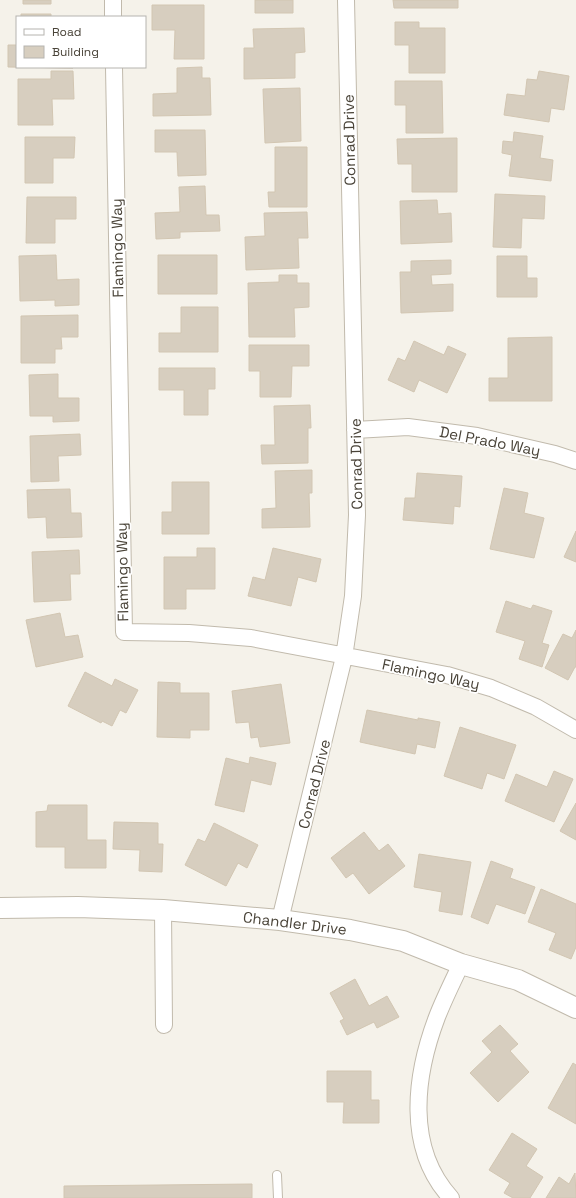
<svg xmlns="http://www.w3.org/2000/svg" width="576" height="1198" font-family="'Space Grotesk',sans-serif">
<style>
.building{fill:#d7cebf;stroke:#d2c6b2}
.lines{fill:none;stroke-linecap:round;stroke-linejoin:round}
.service-casing{stroke:#c1baac;stroke-width:10}
.minor-casing{stroke:#c1baac;stroke-width:18}
.tertiary-casing{stroke:#c1baac;stroke-width:22}
.service{stroke:#fff;stroke-width:8}
.minor{stroke:#fff;stroke-width:16}
.tertiary{stroke:#fff;stroke-width:20}
.labels{text-anchor:middle;dominant-baseline:central;stroke-width:3.5;stroke-linejoin:round;paint-order:stroke}
.street-label{font-size:15px;fill:#494338;stroke:#fff}
</style>
<rect width="100%" height="100%" fill="#f5f2ea"/>
<!-- building -->
<path class="building" d="M23,0H51V4H23Z
M255,0H293V13H255Z
M393,0H458V8H394Z
M152,5H204V59H174L175,30H152Z
M21,14H51V17H21Z
M395,22H419V28H445V73H409V45H395Z
M304,28L305,52L295,53V78L244,79V48H254L253,29Z
M8,45H17V67L73,68L8,67Z
M202,67V78H210L211,115L153,116V94L177,93V68Z
M51,71H73L74,99H52L53,125H18V79H51Z
M539,71L569,76L564,110L551,108L549,122L504,115L507,94L525,96L527,79L537,80Z
M395,81H442L443,133H406V105H395Z
M300,88L301,141L265,143L263,89Z
M155,130H205L206,175L178,176L177,152H155Z
M514,132L543,136L540,158L553,160L551,181L509,176L512,155L502,153L503,141L513,142Z
M25,137H75L74,158H53V183H25Z
M457,138V192H412V164H398L397,139Z
M275,147H307V207H269L268,192H275Z
M205,186L206,215H219L220,231L180,232V238L156,239L155,213L180,212L179,187Z
M495,194L545,196L544,219L522,218L521,248L493,247Z
M27,197H76V219H55V243H26Z
M437,200L438,214L451,213L452,242L401,244L400,201Z
M307,212L308,238H298L299,268L246,270L245,237L265,236L264,213Z
M56,255L57,280L79,279V305L55,306V300L20,301L19,256Z
M158,255H217V294H158Z
M497,256H527V278H537V297H497Z
M451,260V274L431,275L432,285L453,284V311L401,313L400,272H411V261Z
M279,275H297V283H309V307L294,308L295,337H249L248,283L279,282Z
M181,307H218V352H159V333H181Z
M78,315V337H61L62,349H55V363H21V316Z
M552,337V401H489V378H508V338Z
M414,341L444,355L448,346L466,354L447,393L419,380L414,392L388,380L398,358L405,361Z
M249,345H309V366H292L291,397H260V371H249Z
M159,368H215V389H208V415H184V390H159Z
M58,374V398H79V421L53,422V416H30L29,375Z
M310,405L311,428H308V463L262,464L261,445H275L274,406Z
M80,434L81,455L58,456L59,481L31,482L30,436Z
M312,470V493H309L310,527L262,528V509L276,508L275,471Z
M417,473L462,476L460,507L454,506L453,524L403,520L405,498H415Z
M172,482H209V534H162V512H172Z
M504,488L528,493L524,513L544,518L534,558L490,549Z
M70,489L71,513H81L82,537L47,538L46,517L28,518L27,490Z
M576,531V562L564,557Z
M197,548H215V589H186V609H164V557H197Z
M273,548L321,559L316,582L298,577L291,606L248,596L253,577L265,580Z
M79,550L80,574H70L71,600L34,602L32,552Z
M506,601L531,609L533,605L552,611L542,643L549,645L542,667L519,659L525,641L496,632Z
M60,613L65,637L78,635L83,657L36,667L26,620Z
M576,630V667H575L568,680L545,668L563,634L572,638Z
M85,672L112,686L115,679L138,690L126,713L120,710L112,726L102,721L101,723L68,706Z
M158,682L180,683V693H209V730H190V738L157,737Z
M281,684L290,743L260,747L258,737L251,738L249,722L236,723L232,691Z
M367,710L418,720V718L440,722L435,748L417,744L415,754L360,742Z
M460,727L516,745L504,779L487,773L482,789L444,776Z
M250,757L276,763L271,785L251,780L244,812L215,805L226,758L249,764Z
M554,771L573,779L554,822L505,801L516,774L547,787Z
M576,803V840L560,831Z
M48,805H87V840H106V868H65V847H36V812L47,811Z
M114,822L158,823V844H163L162,872L139,871L140,850L113,849Z
M214,823L258,845L247,868L238,863L226,886L185,865L198,839L205,842Z
M364,832L379,851L388,844L405,866L369,894L353,873L346,878L331,858Z
M419,854L471,862L462,915L439,911L442,892L414,887Z
M491,861L513,869L510,878L535,887L525,914L496,904L488,924L471,917Z
M541,889L576,904V947L571,959L549,950L556,933L528,922Z
M355,979L369,1006L387,996L399,1017L377,1028L374,1022L347,1035L340,1021L344,1019L330,993Z
M500,1025L518,1044L510,1051L529,1072L498,1102L470,1073L492,1052L482,1041Z
M573,1063L576,1065V1124L548,1108Z
M327,1071H371V1100H379V1123H343L344,1102H327Z
M512,1133L537,1149L526,1166L543,1177L530,1198H513L504,1193L510,1183L489,1170Z
M575,1173L576,1198H546L559,1177L569,1184Z
M252,1184V1198H64V1186Z"/>
<g class="lines">
<!-- service casing -->
<g class="service-casing">
<path id="service" d="M277,1175L278,1198"/>
</g>
<!-- minor casing -->
<g class="minor-casing">
<path id="minor" d="M113,0V17
M114,67L124,632L189,633L251,638L447,675L491,688L536,707L576,730
M355,430L408,427L477,436L555,454L576,461
M163,910L164,1025
M280,920L344,657L353,596L357,515L346,0
M451,1198C405,1148 415,1075 437,1017C444,999 453,981 461,964"/>
</g>
<!-- tertiary casing -->
<g class="tertiary-casing">
<path id="tertiary" d="M0,908L78,907L163,910L280,920L350,930L403,941L461,964L518,980L576,1008"/>
</g>
<!-- service -->
<use href="#service" class="service"/>
<!-- minor -->
<use href="#minor" class="minor"/>
<!-- tertiary -->
<use href="#tertiary" class="tertiary"/>
</g>
<g class="labels">
<!-- street labels -->
<g class="street-label">
<text transform="translate(349 140) rotate(-91)">Conrad Drive</text>
<text transform="translate(117 248) rotate(-91)">Flamingo Way</text>
<text transform="translate(490 441) rotate(11)">Del Prado Way</text>
<text transform="translate(356 464) rotate(-91)">Conrad Drive</text>
<text transform="translate(122 572) rotate(-91)">Flamingo Way</text>
<text transform="translate(431 674) rotate(12)">Flamingo Way</text>
<text transform="translate(314 784) rotate(-76)">Conrad Drive</text>
<text transform="translate(295 923) rotate(7)">Chandler Drive</text>
</g>
</g>
<!-- legend -->
<rect x="16" y="16" width="130" height="52" fill="#ffffff" stroke="#b6b4af"/>
<rect x="24" y="29" width="20" height="6" fill="#ffffff" stroke="#b6b4af"/>
<text x="52" y="36" font-size="12" fill="#494338">Road</text>
<rect x="24" y="46" width="20" height="12" fill="#d7cebf" stroke="#b6b4af"/>
<text x="52" y="56" font-size="12" fill="#494338">Building</text>
</svg>
